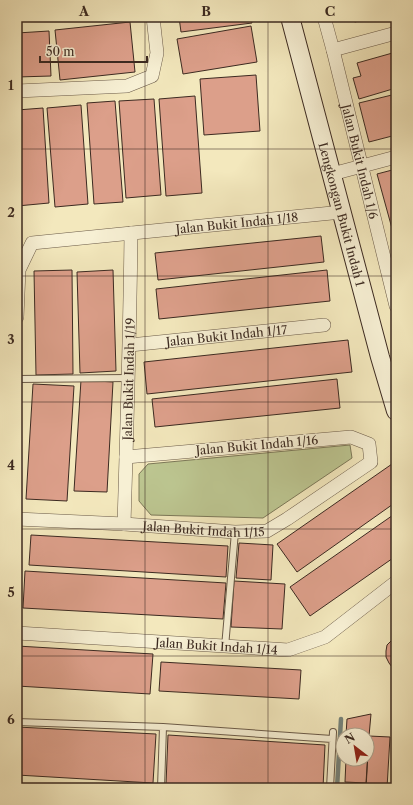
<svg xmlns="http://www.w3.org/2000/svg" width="413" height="805" font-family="'Libre Caslon Text',serif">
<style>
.green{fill:#bcc590;stroke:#7c7858}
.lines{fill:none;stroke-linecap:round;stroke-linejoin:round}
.stream{stroke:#76837b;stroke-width:4.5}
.building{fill:#dc9f8a;stroke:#3c2a21}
.lane-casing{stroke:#6a5a48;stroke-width:8}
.street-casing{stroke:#6a5a48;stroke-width:14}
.secondary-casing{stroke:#3c2a21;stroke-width:20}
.lane{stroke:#f7f0d4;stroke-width:6}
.street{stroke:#f7f0d4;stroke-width:13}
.secondary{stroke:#f7f0d4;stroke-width:18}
.grid{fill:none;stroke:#3c2a21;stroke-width:1;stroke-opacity:0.55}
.labels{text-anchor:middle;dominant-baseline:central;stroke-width:3;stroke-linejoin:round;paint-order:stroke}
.street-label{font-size:12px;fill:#3c2a21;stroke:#f7f0d4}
.neatline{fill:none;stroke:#3c2a21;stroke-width:1.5}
.grid-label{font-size:13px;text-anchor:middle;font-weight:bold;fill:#3c2a21}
</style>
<rect width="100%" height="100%" fill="#f3e8bd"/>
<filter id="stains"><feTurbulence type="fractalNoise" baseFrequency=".005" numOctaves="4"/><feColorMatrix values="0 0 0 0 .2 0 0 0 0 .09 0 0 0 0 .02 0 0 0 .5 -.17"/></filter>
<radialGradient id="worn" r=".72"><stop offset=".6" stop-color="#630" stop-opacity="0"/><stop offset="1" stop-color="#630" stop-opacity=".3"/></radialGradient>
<!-- green -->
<path class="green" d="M350,445L352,458L263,518L151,515L139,501V474L148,464Z"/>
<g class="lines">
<!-- stream -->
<path class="stream" d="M337,788L341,719"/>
</g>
<!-- building -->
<path class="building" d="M179,17H251L252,23L181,32Z
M348,17H373L355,22Z
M130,22L135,72L60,80L55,30Z
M251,26L257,62L183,74L177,39Z
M49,31L51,76L17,77V33Z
M396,52V88L359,99L353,78L361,76L357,63Z
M256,75L260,131L204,135L200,79Z
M396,94V135L369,142L359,103Z
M195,96L202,193L166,196L159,99Z
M154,99L161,195L126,198L119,101Z
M115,101L123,202L94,204L87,103Z
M81,105L88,204L55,207L47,108Z
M43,108L49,203L17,206V110Z
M396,169V243L377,174Z
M321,236L324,262L158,280L155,253Z
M72,270L73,374L36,375L34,271Z
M113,270L116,371L80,373L77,272Z
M327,270L330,301L159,319L156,289Z
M348,340L352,372L147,394L144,362Z
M337,379L340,408L155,427L152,399Z
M81,380L113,382L107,492L74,491Z
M33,384L74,386L67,501L26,499Z
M392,464L396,469V502L297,572L277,544Z
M396,513V556L310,616L290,587Z
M31,535L228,546L226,577L29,565Z
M239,543L273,545L271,580L236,578Z
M25,571L226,583L223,619L23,608Z
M234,581L285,584L282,629L231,627Z
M395,637H396V669L392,667L389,663L386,657V651L387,645Z
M17,646L153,654L150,694L17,686Z
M161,662L301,670L299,699L159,691Z
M371,714L369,736L366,783L345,782L346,759H367V735H346L347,719Z
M17,727L156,734L153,783L17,775Z
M168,735L325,745L323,788H235L166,784Z
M369,736L390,737L387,788H366Z"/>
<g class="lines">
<!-- lane casing -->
<g class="lane-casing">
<path id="lane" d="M17,379L128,378
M225,647L235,532
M17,722L163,727L332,739
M161,788L163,727
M330,788L333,732"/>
</g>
<!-- street casing -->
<g class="street-casing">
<g id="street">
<path id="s1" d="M324,17L333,50L396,306"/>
<path d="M333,50L396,33"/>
<path d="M17,91L127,86L152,76L157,53L153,17"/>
<path d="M332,174L396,157"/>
<path id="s2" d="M17,317L19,270L32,243L342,212"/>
<path id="s3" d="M130,345L324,325"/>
<path id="s4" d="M17,519L124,524L235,532L267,531L287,519L371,462L369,444L351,437L126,457"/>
<path id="s5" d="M124,524C127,427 130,330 131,233"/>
<path id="s6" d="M17,633L288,650L325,637L396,582"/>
</g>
</g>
<!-- secondary casing -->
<g class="secondary-casing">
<g id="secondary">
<path id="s7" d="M290,17L380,357L396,411"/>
</g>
</g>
<!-- lane -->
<use href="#lane" class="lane"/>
<!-- street -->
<use href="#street" class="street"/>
<!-- secondary -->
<use href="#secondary" class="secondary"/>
</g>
<!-- grid -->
<path class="grid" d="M145,17V788M268,17V788M17,149H396M17,276H396M17,402H396M17,529H396M17,656H396"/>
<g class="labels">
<!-- street labels -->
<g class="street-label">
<text stroke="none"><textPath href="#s1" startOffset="149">Jalan Bukit Indah 1/6</textPath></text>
<text stroke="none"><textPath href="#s7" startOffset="204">Lengkongan Bukit Indah 1</textPath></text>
<text stroke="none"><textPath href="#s2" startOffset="283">Jalan Bukit Indah 1/18</textPath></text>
<text stroke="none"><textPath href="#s3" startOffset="97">Jalan Bukit Indah 1/17</textPath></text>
<text stroke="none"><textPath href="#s5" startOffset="145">Jalan Bukit Indah 1/19</textPath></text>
<text transform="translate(257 445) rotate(-5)">Jalan Bukit Indah 1/16</text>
<text stroke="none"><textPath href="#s4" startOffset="187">Jalan Bukit Indah 1/15</textPath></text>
<text stroke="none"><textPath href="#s6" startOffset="200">Jalan Bukit Indah 1/14</textPath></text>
</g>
</g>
<!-- margin -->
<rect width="413" height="805" fill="none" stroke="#f3e8bd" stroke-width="44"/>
<!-- north arrow -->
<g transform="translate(355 747) rotate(329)"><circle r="19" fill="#f7f0d4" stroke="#aca18c"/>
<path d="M0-3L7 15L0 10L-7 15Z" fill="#8f2418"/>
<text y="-6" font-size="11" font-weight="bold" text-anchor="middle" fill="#3c2a21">N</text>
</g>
<!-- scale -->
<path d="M40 56v6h107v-6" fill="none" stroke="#3c2a21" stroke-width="2"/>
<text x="46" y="56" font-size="12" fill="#3c2a21" stroke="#f7f0d4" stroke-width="3" paint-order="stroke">50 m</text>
<rect x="22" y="22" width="369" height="761" class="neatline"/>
<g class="grid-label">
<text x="84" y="16">A</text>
<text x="206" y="16">B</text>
<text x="330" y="16">C</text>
<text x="11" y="90">1</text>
<text x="11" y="217">2</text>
<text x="11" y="344">3</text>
<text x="11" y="470">4</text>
<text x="11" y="597">5</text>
<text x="11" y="724">6</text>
</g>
<rect width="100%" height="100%" filter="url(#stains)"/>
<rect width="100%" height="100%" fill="url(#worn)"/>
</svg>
